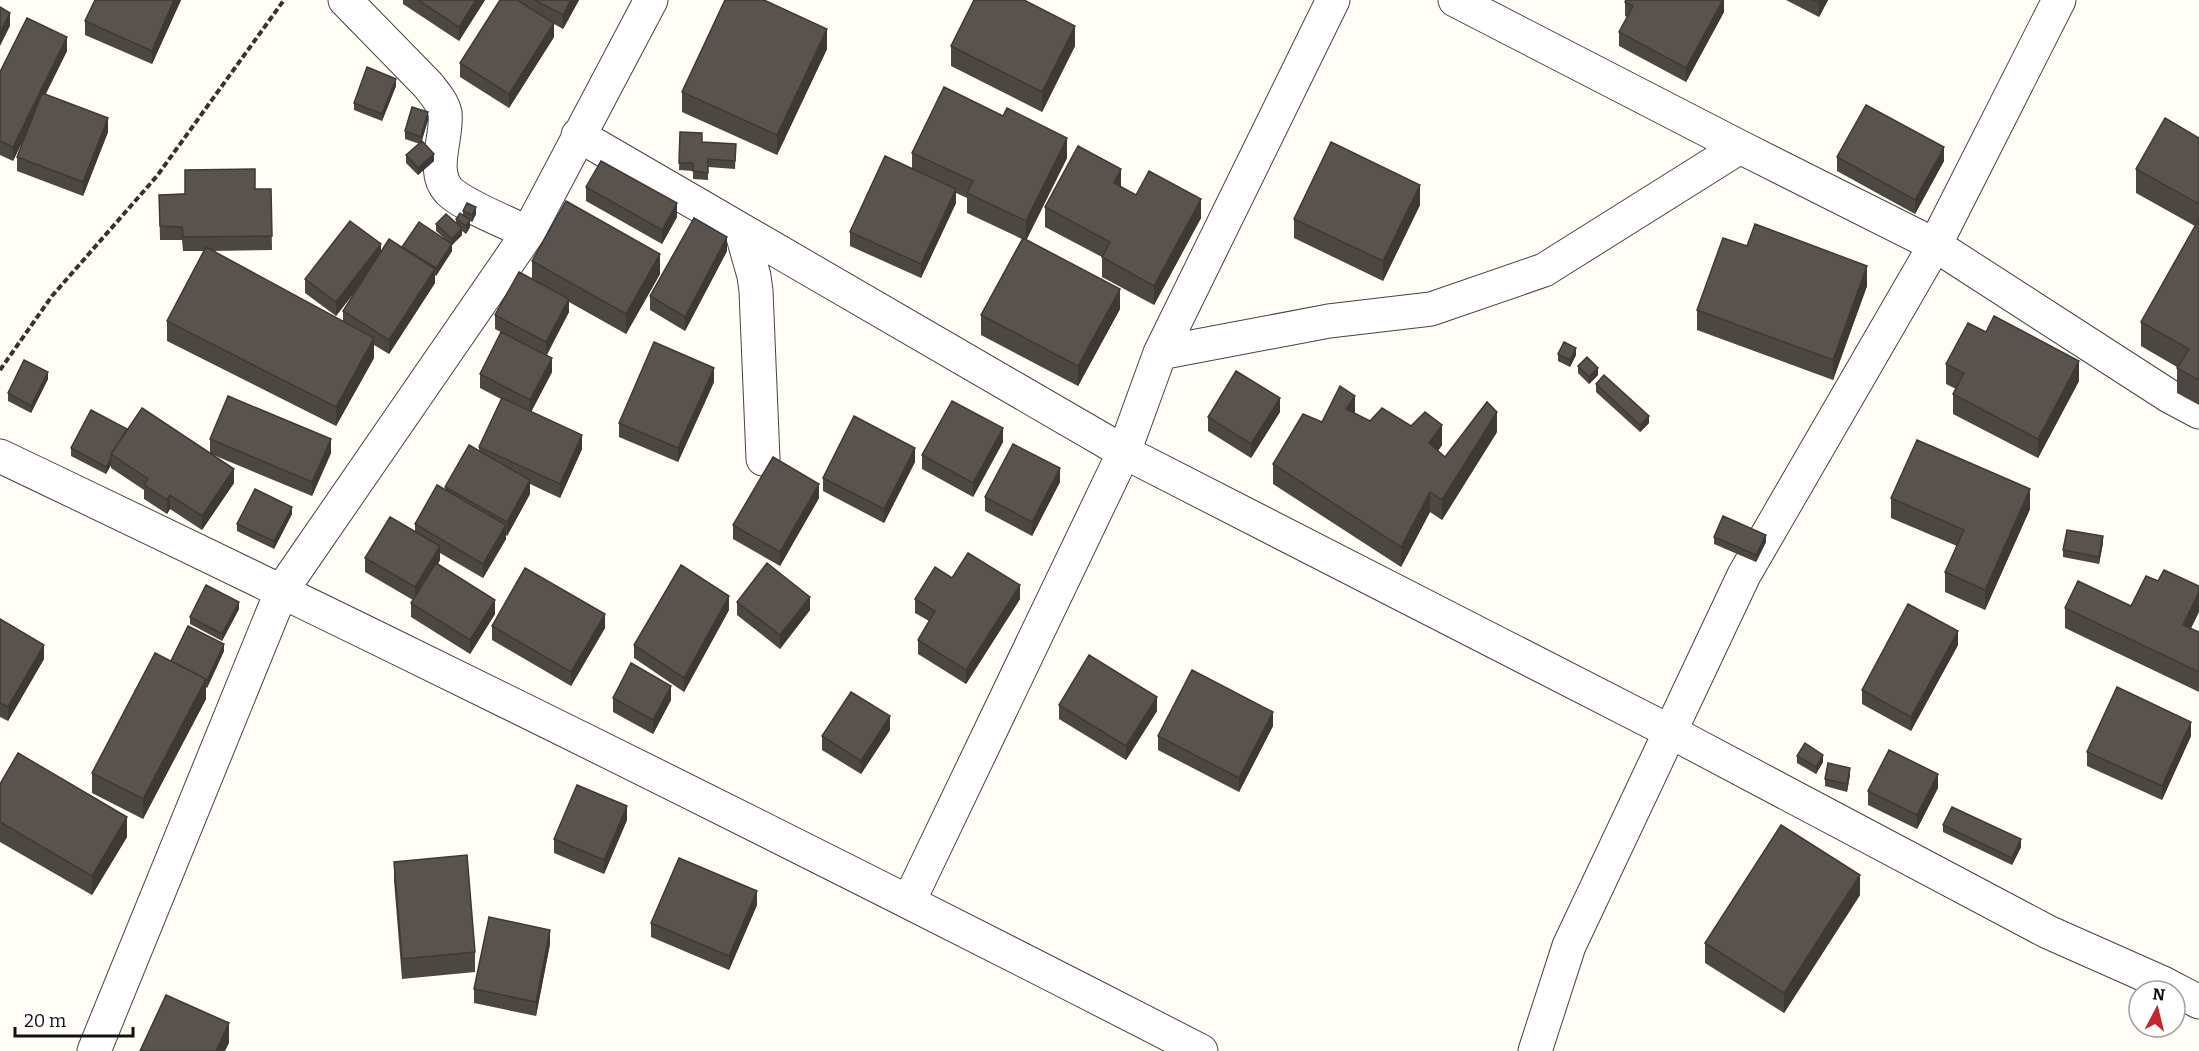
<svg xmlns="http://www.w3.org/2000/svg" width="2199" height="1051" font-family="Bitter,serif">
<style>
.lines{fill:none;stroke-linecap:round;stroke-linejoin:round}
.minor-casing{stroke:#444;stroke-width:35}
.path{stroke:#333;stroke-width:4;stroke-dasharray:6 3;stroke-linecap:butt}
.minor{stroke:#fff;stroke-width:33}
.wall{fill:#4d4742}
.shaded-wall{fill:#3f3936}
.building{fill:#5a524d;stroke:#3f3936;stroke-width:1.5}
</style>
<rect width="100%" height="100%" fill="#fffdf5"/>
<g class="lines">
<!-- minor casing -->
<g class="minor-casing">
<path id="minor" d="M345,0L428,85C435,94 443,103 445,113C448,137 430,171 449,191C464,206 507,222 528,233
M1455,0L1740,147L1935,245L2169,396L2199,412
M578,135L1124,452L1669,731L2048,932L2163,983L2199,1002
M741,230L754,276L756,291L763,459
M1160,353L1329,321L1431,309L1544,270L1740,147
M0,456C403,648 804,847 1201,1051
M909,901L1124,452L1160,353L1333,0
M94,1051L282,590L528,233L651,0
M1535,1051L1569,946L1744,575L1935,245L2059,0"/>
</g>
<!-- path -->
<path class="path" d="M0,370L52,296L157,176L284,0"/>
<!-- minor -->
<use href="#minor" class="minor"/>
</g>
<!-- wall -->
<path class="wall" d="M181,0L152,64L85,35V21Z
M403,0H485L459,41L403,4Z
M500,0H579L563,29L554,24V37L509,108L460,77V63Z
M1724,0V12L1686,82L1619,46V32L1627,17L1625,16V2Z
M1786,0H1828L1819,17Z
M951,46H1075L1042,112L951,66Z
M827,49L777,155L682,112V92Z
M67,51L45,94L108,132L83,196L17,171V157L27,132L13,161L0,155V72Z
M396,86L382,121L354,110V103Z
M428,120L421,142L434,161L418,175L406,163V155L420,144L405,139V131Z
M680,132L702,142L736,144L735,169L708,167V180L693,179V171L679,170Z
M2199,138V405L2177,393V367L2141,346V322L2195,226L2136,193V169Z
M912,153L1067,158L1026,240L1120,309L1078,386L981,335V315L1022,239L967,213V198L956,193V203L921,278L850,246V232L912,169Z
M1837,157L1944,161L1915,214L1837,171Z
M586,187L677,217L662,244L586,201Z
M1121,187L1136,195L1201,218L1154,305L1102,277V257L1045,227V207Z
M255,189H271L272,250L213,251L343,321V311L354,293L336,316L305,293V279L381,252L402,248L444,238L436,231V224L456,222V219L463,215V211L476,214L472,222L470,221V227L466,234L462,231V235L452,245V251L436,276L435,275V283L389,354L374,345V358L336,426L167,341V321L204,251H183L182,240H160L159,195Z
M1420,205L1383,281L1294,238V219Z
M727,251L685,331L650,310V296Z
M532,261L660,274L626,334L569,302V312L547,355L552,372L531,412L582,449L560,498L530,484V494L507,536L506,535V539L483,578L440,553V560L438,564L495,614L470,654L411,617V603L413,600L365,572V558L415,531V524L445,490V487L479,451V447L501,399L480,388V374L522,343L495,329V315L532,279Z
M1867,286L1833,380L1697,330V310Z
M1558,354L1576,355L1570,367L1558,361Z
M1946,364L2079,381L2038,458L1953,414V394L1956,389L1946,384Z
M1578,366L1598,375L1589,384L1578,373Z
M48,379L31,413L8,401V393Z
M714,382L678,462L619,437V423Z
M1596,384L1649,423L1640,432L1596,392Z
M1280,412L1251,458L1208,431V417Z
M1355,413L1370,421L1411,426L1442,445L1438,451L1445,457L1497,432L1442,520L1430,512L1401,567L1273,484V464L1322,422Z
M127,429L210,453V439L331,453L312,496L211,454L234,483L202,530L170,509L167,514L144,499V490L111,468V465L106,474L71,456V448Z
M1003,442L973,497L922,469V455Z
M915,462L884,523L823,491V478Z
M1060,482L1032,536L985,511V497Z
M819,498L780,566L733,539V525Z
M1891,498L2030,509L1985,610L1945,592V572L1957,546L1891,518Z
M292,514L274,549L237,531V524Z
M1714,537L1766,542L1756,562L1714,544Z
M2103,543L2099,564L2063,557V550Z
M952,578L1020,599L966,684L918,654V640L929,621L915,613V599Z
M737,602L810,610L780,649L737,615Z
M2131,606L2199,632V692L2065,628V608Z
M239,609L222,641L190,624V617Z
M729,610L684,692L634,658V645Z
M0,619L44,659L8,721L0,717Z
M492,626L605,628L571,686L492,640Z
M1958,645L1911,731L1862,704V690Z
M224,651L207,688L206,687V699L143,819L92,793V773L171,661Z
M613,698L671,700L653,734L613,712Z
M1059,705L1157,711L1126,760L1059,719Z
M1273,726L1239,792L1158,750V736Z
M890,730L861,774L822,750V736Z
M2191,736L2162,800L2087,766V752Z
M1797,756L1823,762L1816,774L1797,763Z
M1850,775L1847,792L1825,786V779Z
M0,784L127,837L92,895L0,842Z
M1938,788L1917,829L1868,805V791Z
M627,820L604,874L554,853V839Z
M1943,825L2021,847L2012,865L1943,832Z
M394,862L475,952V972L402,979L394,881Z
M1860,895L1784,1013L1705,963V943Z
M757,905L729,970L651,937V923Z
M550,944L536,1016L474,1003V989Z"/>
<!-- shaded-wall -->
<path class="shaded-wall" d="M174,0H181L152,64V51Z
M476,0H485L459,41V27Z
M571,0H579L563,29V15Z
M1723,0H1724V12L1686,82V68Z
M1820,0H1828L1819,17V3Z
M10,13V26L0,46V32Z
M554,23V37L509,108V94Z
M1075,26V46L1042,112V92Z
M827,29V49L777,155V135Z
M67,37V51L13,161V147Z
M396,79V86L382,121V114Z
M428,112V120L421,144V137Z
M108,118V132L83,196V182Z
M1067,138V158L1026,241V221Z
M1944,147V161L1915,214V200Z
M434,154V161L418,175V168Z
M1121,169V189L1114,183Z
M1420,185V205L1383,281V261Z
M956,189V203L921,278V264Z
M1201,199V218L1154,305V286Z
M677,203V217L662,244V230Z
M476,207V214L472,222V215Z
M470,220V227L466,234V226Z
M462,228V235L452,245V251L436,276V268L452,245V239Z
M727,237V251L685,331V317Z
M381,244V258L336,316V302Z
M660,254V274L626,334V314Z
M1867,266V286L1833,380V360Z
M435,269V283L389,354V340Z
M1120,289V309L1078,386V366Z
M569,299V312L546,355V342Z
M374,338V358L336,426V407Z
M1576,348V355L1570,367V360Z
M552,358V372L530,414V400Z
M2079,361V381L2038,458V439Z
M714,368V382L678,462V448Z
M1598,368V375L1589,384V377Z
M48,372V379L31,413V406Z
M1355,396V416L1346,409Z
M1280,398V412L1251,458V444Z
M1497,412V432L1442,520V500Z
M1649,416V423L1640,432V425Z
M1442,425V445L1429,463V443Z
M1003,428V442L973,497V483Z
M582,435V449L560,498V484Z
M331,439V453L312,496V482Z
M915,448V462L884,523V509Z
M111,458V465L106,474V467Z
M1060,468V482L1032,536V522Z
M234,469V483L202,530V516Z
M530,480V494L507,536V522Z
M819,484V498L780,566V552Z
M2030,489V509L1985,610V590Z
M1430,492V512L1401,567V547Z
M170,495V509L167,514V500Z
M292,507V514L274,549V541Z
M506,525V539L483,578V564Z
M1766,535V542L1756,562V555Z
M2103,536V543L2099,564V557Z
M440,546V560L415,601V587Z
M1020,585V599L966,684V670Z
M2199,592V612L2183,645V625Z
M729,596V610L684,692V678Z
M810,597V610L780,649V635Z
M495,600V614L470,654V640Z
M239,602V609L222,641V634Z
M605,614V628L571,686V672Z
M1958,631V645L1911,731V717Z
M224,644V651L207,688V680Z
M44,645V659L8,721V707Z
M206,679V699L143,819V799Z
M671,686V700L653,734V720Z
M1157,697V711L1126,760V746Z
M1273,712V726L1239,792V778Z
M890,716V730L861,774V761Z
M2191,722V736L2162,800V786Z
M1823,755V762L1816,774V767Z
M1850,768V775L1847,792V784Z
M1938,774V788L1917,829V815Z
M627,806V820L604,874V860Z
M127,817V837L92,895V876Z
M2021,839V847L2012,865V858Z
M1860,875V895L1784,1013V993Z
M757,891V905L729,970V956Z
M550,930V944L536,1016V1002Z
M229,1023V1043L225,1051H216Z"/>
<!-- building -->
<path class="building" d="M95,0H174L152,51L85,21Z
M418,0H476L459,27Z
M500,0H517L554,23L509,94L460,63Z
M535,0H571L563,15Z
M725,0H764L827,29L777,135L682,92Z
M974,0H1024L1075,26L1042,92L951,46Z
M1626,0H1723L1686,68L1619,32L1633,6L1625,2Z
M1812,0H1820L1819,3Z
M0,7L10,13L0,32Z
M27,18L67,37L13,147L0,141V72Z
M367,67L396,79L382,114L354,103Z
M944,87L1003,116L1007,108L1067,138L1026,221L967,193L973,181L912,153Z
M42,93L108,118L83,182L17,157Z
M1866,105L1944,147L1915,200L1837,157Z
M412,107L428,112L421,137L405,131Z
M2165,118L2199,138V204L2136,169Z
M680,132L702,133V142L736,144L735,161L708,159V173L693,171V163H679Z
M422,141L434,154L418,168L406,155Z
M1331,142L1420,185L1383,261L1294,219Z
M1078,146L1121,169L1114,183L1136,195L1149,171L1201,199L1154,286L1102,257L1110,242L1045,207Z
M885,156L956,189L921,264L850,232Z
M601,161L677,203L662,230L586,187Z
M255,169V189H271L272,236L183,237L182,227L160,226L159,195L185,194V170Z
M566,201L660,254L626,314L532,261Z
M467,203L476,207L472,215L463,211Z
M460,213L470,220L466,226L456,219Z
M446,214L462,228L452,239L436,224Z
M694,218L727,237L685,317L650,296Z
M2199,219V380L2177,368L2189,349L2141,322Z
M350,221L381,244L336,302L305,279Z
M419,222L452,244L436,268L402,247Z
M1755,224L1867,266L1833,360L1697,310L1723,238L1747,246Z
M1023,238L1120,289L1078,366L981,315Z
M389,239L435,269L389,340L343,311Z
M206,247L374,338L336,407L167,321Z
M519,272L569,299L546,342L495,315Z
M1994,316L2079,361L2038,439L1953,394L1964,373L1946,364L1968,323L1986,332Z
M501,332L552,358L530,400L480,374Z
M654,342L714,368L678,448L619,423Z
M1564,342L1576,348L1570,360L1558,354Z
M1587,357L1598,368L1589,377L1578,366Z
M24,360L48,372L31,406L8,393Z
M1236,371L1280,398L1251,444L1208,417Z
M1604,375L1649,416L1640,425L1596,384Z
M1340,386L1355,396L1346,409L1370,421L1382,408L1411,426L1425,412L1442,425L1429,443L1445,457L1487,402L1497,412L1442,500L1430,492L1401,547L1273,464L1303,414L1322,422Z
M228,396L331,439L312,482L210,439Z
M502,398L582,435L560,484L479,447Z
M952,401L1003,428L973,483L922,455Z
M142,408L234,469L202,516L170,495L167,500L144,485L148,479L111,454Z
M91,410L127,429L111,454V458L106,467L71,448Z
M854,416L915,448L884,509L823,478Z
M1917,440L2030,489L1985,590L1945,572L1964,530L1891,498Z
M1013,444L1060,468L1032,522L985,497Z
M469,445L530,480L507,522L445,487Z
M773,457L819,484L780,552L733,525Z
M437,485L506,525L483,564L415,524Z
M255,489L292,507L274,541L237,524Z
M1723,516L1766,535L1756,555L1714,537Z
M390,517L440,546L415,587L365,558Z
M2067,530L2103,536L2099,557L2063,550Z
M968,553L1020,585L966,670L918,640L935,611L915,599L935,567L952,578Z
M436,563L495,600L470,640L411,603Z
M767,563L810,597L780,635L737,602Z
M681,565L729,596L684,678L634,645Z
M525,568L605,614L571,672L492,626Z
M2164,570L2199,586V592L2183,625L2199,632V672L2065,608L2078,581L2131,606L2146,576L2158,581Z
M206,585L239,602L222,634L190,617Z
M1908,604L1958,631L1911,717L1862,690Z
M0,619L44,645L8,707L0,703Z
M188,626L224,644L207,680H205L206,679L171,661Z
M155,653L206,679L143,799L92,773Z
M1089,655L1157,697L1126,746L1059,705Z
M631,663L671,686L653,720L613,698Z
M1192,670L1273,712L1239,778L1158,736Z
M2117,687L2191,722L2162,786L2087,752Z
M851,692L890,716L861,761L822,736Z
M1805,743L1823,755L1816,767L1797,756Z
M1889,750L1938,774L1917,815L1868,791Z
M18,753L127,817L92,876L0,822V784Z
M1828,763L1850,768L1847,784L1825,779Z
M577,785L627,806L604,860L554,839Z
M1952,807L2021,839L2012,858L1943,825Z
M1781,825L1860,875L1784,993L1705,943Z
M467,855L475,952L402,959L394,862Z
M679,858L757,891L729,956L651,923Z
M489,917L550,930L536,1002L474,989Z
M166,995L229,1023L216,1051H140Z"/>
<!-- north arrow -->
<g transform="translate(2157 1009) rotate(7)"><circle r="28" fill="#ffffff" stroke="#a0a0a0" stroke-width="1.5"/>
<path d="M0-4.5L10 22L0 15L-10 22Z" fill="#c4262e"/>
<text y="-9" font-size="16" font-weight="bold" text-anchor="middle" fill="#111111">N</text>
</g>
<!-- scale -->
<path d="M15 1027v9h118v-9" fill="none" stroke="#111111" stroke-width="3"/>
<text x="24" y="1027" font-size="18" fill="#111111" stroke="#ffffff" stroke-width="4.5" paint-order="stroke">20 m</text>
</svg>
